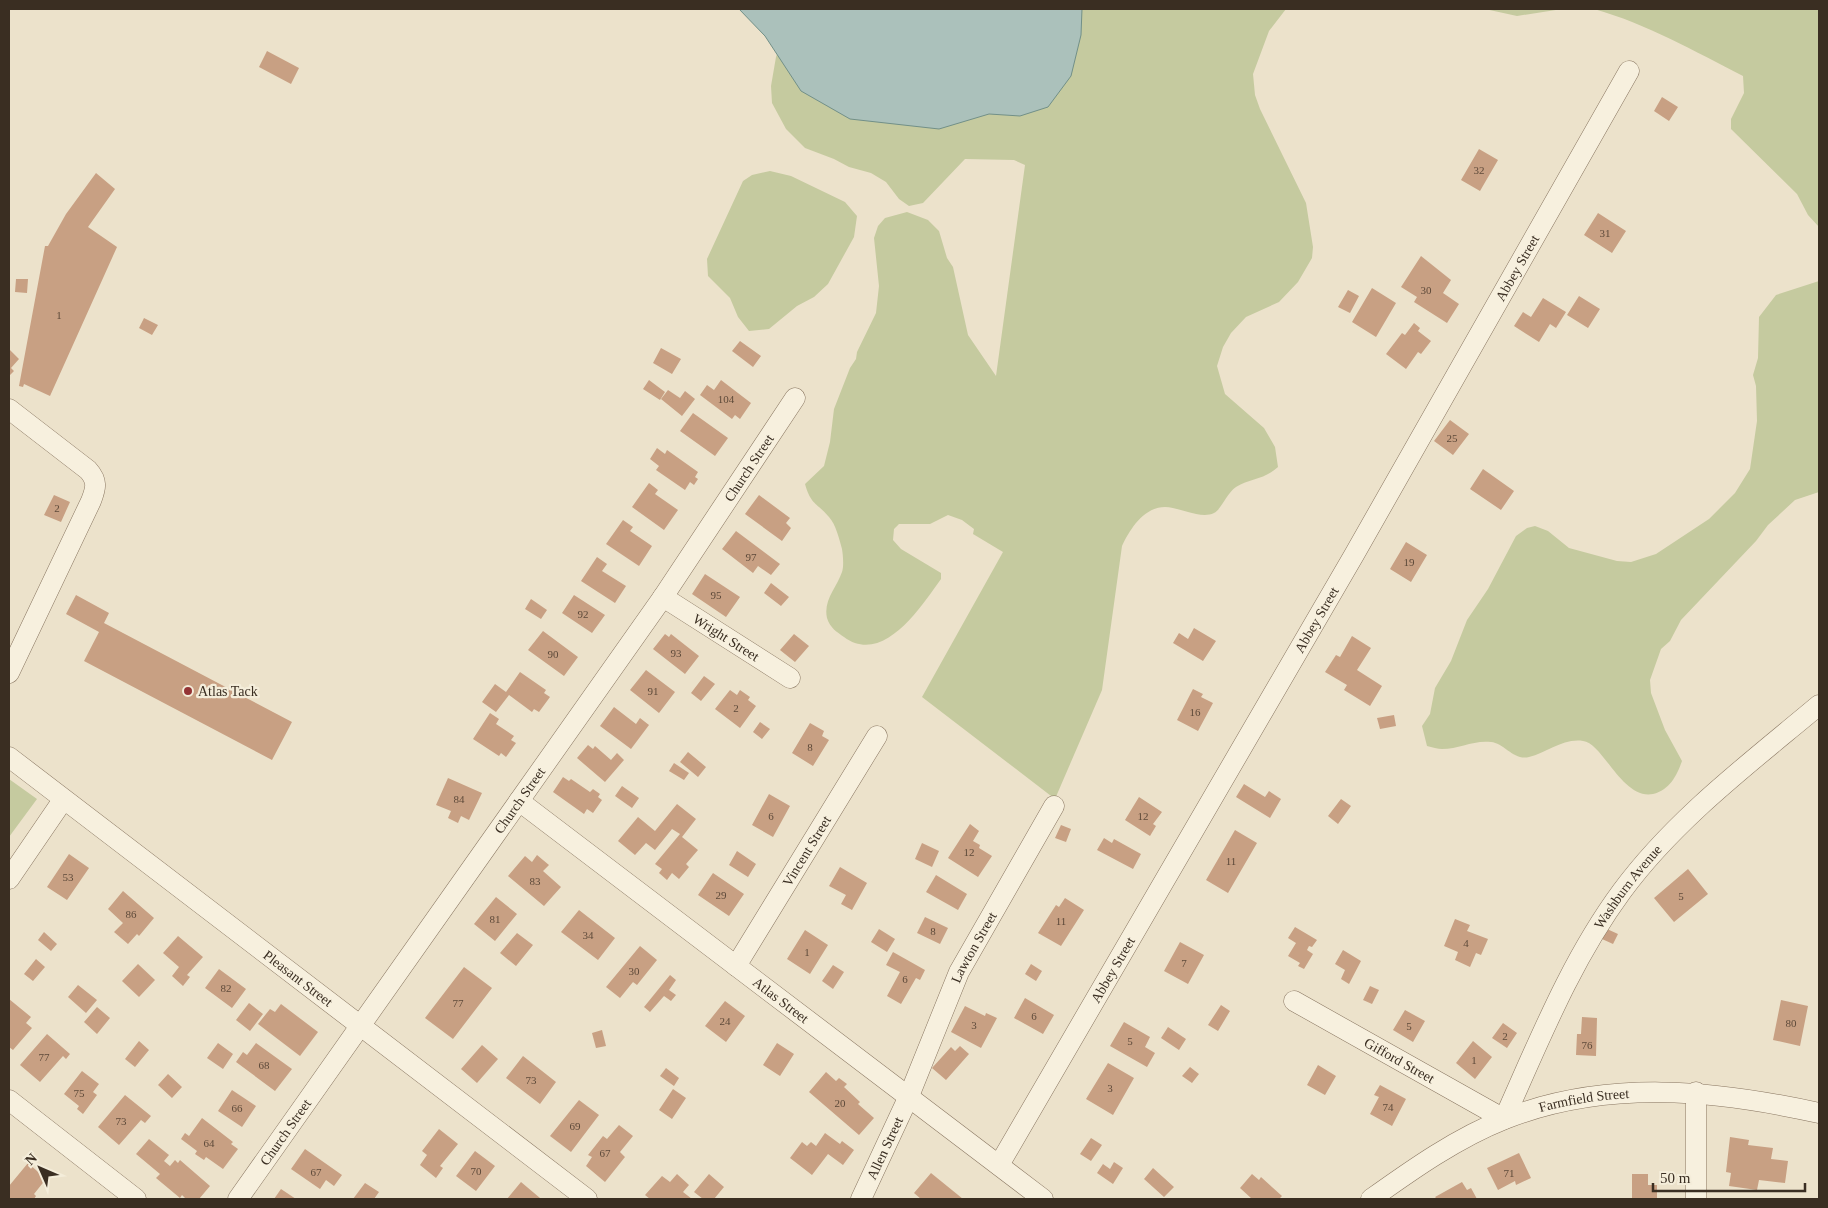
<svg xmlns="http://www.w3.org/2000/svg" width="1828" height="1208" font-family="'Times New Roman',serif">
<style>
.green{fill:#c5ca9f}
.water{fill:#abc1bb;stroke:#729088}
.building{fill:#c8a083}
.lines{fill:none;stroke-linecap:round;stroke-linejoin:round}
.street-casing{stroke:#887560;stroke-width:21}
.street{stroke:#f7f0de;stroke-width:20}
.poi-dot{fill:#943435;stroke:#f4edda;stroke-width:2}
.labels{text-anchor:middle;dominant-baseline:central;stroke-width:4.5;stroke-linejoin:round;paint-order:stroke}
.number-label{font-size:11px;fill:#5e4a3a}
.street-label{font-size:14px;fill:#3a2e22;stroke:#f4edda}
.poi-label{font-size:14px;fill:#3a2e22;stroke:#f4edda;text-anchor:start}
</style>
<rect width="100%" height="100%" fill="#ece2cb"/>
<!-- green -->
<path class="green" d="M797,9H1286L1269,31L1253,74L1255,95L1260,109L1306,203L1313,247L1312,258L1298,282L1279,302L1246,317L1231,333L1223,347L1217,366L1225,394L1264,428L1275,447L1278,467C1264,480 1250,478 1236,487C1226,494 1221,510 1214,513C1206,517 1196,514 1188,512C1181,510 1172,507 1165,507C1144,507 1130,529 1122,546L1102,690L1055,799L922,697L1003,552L973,534L974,529L962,520L948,515L930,524H899L894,529L893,540L901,549L941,573V579C921,607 883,666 844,637C837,632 830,628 827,618C823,600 837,587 842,572C844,566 843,555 842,549C839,538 836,525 829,517C816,502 811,505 805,484L824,466L830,442L834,409L850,368L856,359L857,352L876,313L879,286L874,238L878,226L885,218L907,212L928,220L939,231L947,258L953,267L968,335L996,376L1025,165L1014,160L965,159L923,203L909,206L899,199L886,182L871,173L849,167L834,159L805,148L786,129L772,103L771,86L776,57L790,19Z
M1485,9H1562L1517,16Z
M1594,9H1819V227L1808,215L1797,194L1731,129V119L1744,93L1743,76C1694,51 1647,24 1594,9Z
M770,171L791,176L845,202L857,216L854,237L828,284L814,297L797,306L769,329L749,331L738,317L730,298L708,276L707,259L743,181L752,175Z
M1819,281V492L1795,500L1768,525L1756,541L1681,620L1670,641L1661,649L1650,680L1651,693L1665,730L1682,761C1677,775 1670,790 1653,794C1622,800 1603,743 1583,741C1563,738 1547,753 1529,757C1514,761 1504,743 1491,742C1473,740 1459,749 1442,749C1438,749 1432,747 1427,746L1422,726L1430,714L1435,688L1451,661L1467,620L1488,589L1516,536L1527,528L1535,526L1548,531L1569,548L1617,561L1631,562L1656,554L1709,519L1735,493L1750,469L1757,421L1756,386L1753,375L1758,358L1759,317L1776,295Z
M9,779L37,799L9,837Z"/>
<!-- water -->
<path class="water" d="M739,9H1082L1081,35L1071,76L1048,107L1020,116L989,114L939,129L850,119L801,91L765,36Z"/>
<!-- building -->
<path class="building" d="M267,51L299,68L291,84L259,67Z
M1662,97L1678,107L1669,121L1654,111Z
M1479,149L1498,160L1480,191L1461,180Z
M96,173L115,189L88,227L117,247L50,396L24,384L23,387L19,386L45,246H48L66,214Z
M1598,213L1626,231L1612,253L1584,235Z
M1421,256L1451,280L1443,293L1459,304L1447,323L1414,302L1417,297L1401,287Z
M16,279H28L27,293L15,292Z
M1372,288L1396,303L1376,337L1352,322Z
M1348,290L1359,296L1350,313L1338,307Z
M1579,296L1600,309L1588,328L1567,315Z
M1543,298L1566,312L1556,328L1550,324L1539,342L1514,326L1523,312L1531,317Z
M144,318L158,325L152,335L139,328Z
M1414,323L1420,328L1418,331L1431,341L1421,354L1418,352L1406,369L1386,354L1402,333L1405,335Z
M740,341L761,356L753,367L732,351Z
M661,348L681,359L672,374L653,363Z
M9,349L19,359L11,368L14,371L9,376Z
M649,380L665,392L660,400L643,389Z
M721,380L751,403L740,419L735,415L732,419L700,395L707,385L714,390Z
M668,390L680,398L685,391L695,399L682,416L661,399Z
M693,413L728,438L715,456L680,431Z
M1450,420L1469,434L1453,455L1434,441Z
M657,448L665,454L667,450L698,472L695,477L698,479L694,485L690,482L685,490L656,470L659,466L650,459Z
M1483,469L1514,491L1501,510L1470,489Z
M649,483L658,490L655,494L678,510L664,530L632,507Z
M54,495L70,502L61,522L44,515Z
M759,495L790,518L786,523L791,528L782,541L745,514Z
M623,520L633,527L630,531L652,546L639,566L606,544Z
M736,531L780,564L771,575L758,566L753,573L722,549Z
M1406,542L1427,555L1411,582L1390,569Z
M597,557L607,564L602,571L626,586L615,603L581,581Z
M705,574L740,597L726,617L692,594Z
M771,583L789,597L781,606L764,593Z
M76,595L109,613L104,623L292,722L272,760L84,661L99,632L66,614Z
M574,595L605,615L592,633L562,613Z
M531,599L547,610L541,619L525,609Z
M1194,628L1216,641L1203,661L1173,643L1179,633L1188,639Z
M543,631L578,657L564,676L528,650Z
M665,634L669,637L671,634L699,656L685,674L653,649Z
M794,634L809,646L795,662L780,650Z
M1352,636L1371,648L1357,670L1382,686L1370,706L1344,690L1347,685L1325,672L1336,655L1340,657Z
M646,670L675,692L659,713L630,690Z
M520,672L546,690L544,693L550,697L539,712L534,709L532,712L509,695L496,712L482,702L495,684L506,692Z
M704,676L715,684L701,701L691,693Z
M1193,689L1203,694L1201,697L1213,703L1198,731L1177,720Z
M730,690L737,695L740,690L750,697L748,700L756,706L740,728L715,709Z
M614,707L636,724L640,718L649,725L631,749L600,726Z
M490,713L499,719L496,724L514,736L511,740L516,743L506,757L501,753L499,756L473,739Z
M1394,715L1396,726L1380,729L1377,718Z
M760,722L770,729L762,739L753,732Z
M810,723L824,731L822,736L829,740L813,766L792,753Z
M588,745L593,749L595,746L611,760L617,753L624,760L605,782L577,758Z
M688,752L706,767L698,777L680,762Z
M674,763L689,773L684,780L669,771Z
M563,777L569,781L571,779L590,792L593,789L600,794L598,797L602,800L593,813L587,809L584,814L553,792Z
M448,778L482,793L469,820L461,816L458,823L448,818L451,811L436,805Z
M1244,784L1265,797L1269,791L1281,799L1270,818L1236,797Z
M622,786L639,798L632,808L615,796Z
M769,794L790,806L773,837L752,825Z
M1139,797L1162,812L1153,824L1156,826L1150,836L1125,820Z
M1341,799L1351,806L1338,824L1328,816Z
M677,804L696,819L682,837L698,850L686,864L689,867L679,879L672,873L667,880L659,873L662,869L655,864L680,834L672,829L655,850L646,843L635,855L618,841L638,817L655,831Z
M970,824L979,831L973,841L980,845L979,848L992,856L978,877L948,858Z
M1061,825L1071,829L1066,842L1055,838Z
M1235,830L1257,843L1228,893L1206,880Z
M1104,838L1112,843L1114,839L1141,854L1133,869L1097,850Z
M922,843L939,851L932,867L915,859Z
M737,851L756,864L748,877L729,865Z
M69,854L89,868L67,900L47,887Z
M537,855L549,865L543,871L561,887L544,906L508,876L525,856L532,862Z
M840,867L867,883L852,910L841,904L846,895L829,886Z
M1688,869L1708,894L1674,922L1654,898Z
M713,873L744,894L729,916L698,895Z
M936,875L967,894L958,910L926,892Z
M123,891L154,918L139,936L137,934L128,944L114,932L123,923L108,909Z
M496,897L517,914L495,941L474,924Z
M1065,898L1084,910L1061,946L1038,933L1056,905L1059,907Z
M579,910L615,938L598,960L561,932Z
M925,917L948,928L940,944L917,933Z
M1455,919L1470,925L1467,931L1488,939L1481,955L1476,953L1470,967L1455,960L1458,952L1444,946Z
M1295,927L1317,940L1312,947L1309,946L1307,950L1313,954L1304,969L1298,966L1300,963L1288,956L1296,943L1288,938Z
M879,929L895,939L887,952L871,942Z
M1607,929L1618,934L1613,944L1602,939Z
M805,930L828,945L810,974L787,959Z
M44,932L57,944L51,951L38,940Z
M517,933L533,945L516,966L500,953Z
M178,936L203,957L187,975L190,977L183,986L172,976L179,967L163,953Z
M1180,942L1204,955L1188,984L1164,971Z
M640,946L657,960L637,985L633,982L620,998L606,987Z
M1343,950L1361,961L1349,984L1341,979L1345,970L1335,964Z
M893,952L925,970L920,980L916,978L901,1004L887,996L900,972L886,965Z
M36,959L45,967L33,981L24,974Z
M138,964L155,980L139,997L122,981Z
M1031,964L1042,971L1036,981L1025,974Z
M833,965L844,972L833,989L822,981Z
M464,967L492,988L453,1039L425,1018Z
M219,969L246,989L232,1008L205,988Z
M670,975L676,980L669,990L676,995L671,1001L664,996L650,1012L644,1007Z
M78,985L97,1000L86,1013L68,997Z
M1370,986L1379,990L1372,1004L1363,1000Z
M1025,998L1054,1015L1043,1034L1014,1018Z
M9,999L31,1017L26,1023L32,1028L13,1050L9,1047Z
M1781,1000L1808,1006L1800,1046L1773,1040Z
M725,1001L745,1016L726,1042L705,1026Z
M249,1003L263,1014L250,1031L236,1020Z
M281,1004L318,1032L300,1056L258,1024L270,1009L275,1012Z
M1221,1005L1230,1011L1218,1031L1208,1025Z
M965,1006L985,1016L986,1013L997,1018L981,1048L951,1032Z
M97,1007L110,1018L97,1034L84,1022Z
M1405,1010L1425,1021L1413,1042L1393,1030Z
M1582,1017L1597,1018L1596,1056L1576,1055L1577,1034H1581Z
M1124,1022L1150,1037L1145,1047L1155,1053L1147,1067L1110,1046Z
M1503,1023L1517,1033L1507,1048L1492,1038Z
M1168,1027L1186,1039L1179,1050L1161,1038Z
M602,1030L606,1046L596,1048L592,1033Z
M47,1034L70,1054L66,1059L63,1056L40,1082L20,1065Z
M139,1041L149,1050L135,1067L125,1059Z
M1473,1041L1492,1057L1475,1079L1456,1063Z
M218,1043L233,1054L223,1069L207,1058Z
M256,1043L292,1069L275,1091L236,1062L243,1052L247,1055Z
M777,1043L794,1054L780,1076L763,1065Z
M482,1045L498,1059L477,1083L461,1069Z
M960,1046L969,1054L946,1080L932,1068L951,1047L955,1051Z
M523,1056L556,1082L540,1104L506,1078Z
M1108,1063L1134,1078L1113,1115L1086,1099Z
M1318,1065L1336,1076L1325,1095L1307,1085Z
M1190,1067L1199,1074L1192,1083L1182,1076Z
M666,1068L679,1078L674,1086L660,1076Z
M82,1071L99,1084L93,1092L97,1095L83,1114L77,1109L79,1106L64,1094Z
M826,1072L836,1081L839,1078L847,1084L844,1087L860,1102L858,1104L874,1118L859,1135L809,1092Z
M168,1074L182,1087L172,1098L158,1085Z
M1380,1085L1406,1099L1392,1126L1370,1114L1379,1097L1374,1095Z
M673,1089L686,1098L672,1119L659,1110Z
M232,1090L256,1106L242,1127L218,1111Z
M125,1095L151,1116L145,1123L141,1120L119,1145L98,1127Z
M579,1100L599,1115L571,1152L550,1136Z
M202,1118L233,1142L231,1144L238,1149L223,1169L206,1157L204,1160L195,1154L197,1151L181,1139L185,1133L189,1136Z
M619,1125L633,1136L620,1152L625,1157L605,1182L586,1166L592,1157L588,1155L603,1136L607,1139Z
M439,1129L458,1144L440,1166L443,1168L436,1178L420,1165L427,1155L422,1151Z
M825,1133L840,1144L842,1141L854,1150L843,1165L828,1154L812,1175L790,1158L802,1142L807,1146L811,1142L816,1146Z
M1730,1137L1749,1140L1748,1145L1773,1148L1771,1159L1788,1161L1785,1183L1759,1180L1757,1190L1729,1186L1731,1173L1726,1172Z
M1091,1138L1102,1145L1091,1161L1080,1154Z
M149,1139L169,1155L164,1161L170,1166L175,1160L178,1163L180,1160L210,1186L199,1199H186L182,1195L180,1198L156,1178L160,1174L136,1154Z
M305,1149L342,1175L334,1186L326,1180L320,1189L291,1169Z
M475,1151L495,1166L476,1191L456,1176Z
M1519,1153L1531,1178L1516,1185L1515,1181L1498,1190L1487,1168Z
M1114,1162L1123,1168L1113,1184L1097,1173L1103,1164L1110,1169Z
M28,1163L46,1179L34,1194L36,1196L34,1199H9V1186Z
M1153,1168L1174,1187L1164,1197L1144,1179Z
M931,1173L963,1199H921L914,1193Z
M677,1174L689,1185L683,1192L692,1199H650L645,1195L662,1176L670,1182Z
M709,1174L724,1187L714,1199H703L694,1192Z
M1252,1174L1259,1180L1261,1177L1282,1196L1279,1199H1252L1240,1188Z
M1632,1174H1648V1185H1657V1199H1632Z
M521,1182L540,1198L539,1199H507Z
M1462,1182L1467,1190L1471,1188L1477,1199H1437L1435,1197Z
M365,1183L379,1192L374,1199H353Z
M281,1189L296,1199H274Z"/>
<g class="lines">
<!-- street casing -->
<g class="street-casing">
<g id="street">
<path d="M9,409L88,470C98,481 96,488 91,501L9,673"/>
<path id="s1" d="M663,597L790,678"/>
<path id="s2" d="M9,757L587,1199"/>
<path id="s3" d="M519,801L1043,1199"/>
<path d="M9,879L63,800"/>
<path id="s4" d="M736,966L877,736"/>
<path id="s5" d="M1294,1001L1504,1119C1539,1041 1571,960 1622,891C1675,819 1751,762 1819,705"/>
<path d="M9,1100L136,1199"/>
<path id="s6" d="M999,1165L1354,555L1629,71"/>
<path id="s7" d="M238,1199L663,597L795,398"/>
<path id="s8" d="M861,1199L909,1096L959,972L1054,806"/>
<path id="s9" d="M1371,1199C1413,1169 1457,1138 1505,1119C1607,1079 1715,1090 1819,1113"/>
<path d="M1696,1199V1092"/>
</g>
</g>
<!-- street -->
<use href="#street" class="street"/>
</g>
<!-- markers -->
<circle class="poi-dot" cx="188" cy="691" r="5"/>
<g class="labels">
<!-- number labels -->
<g class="number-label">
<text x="1479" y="170">32</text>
<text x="1605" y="233">31</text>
<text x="1426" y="290">30</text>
<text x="59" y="315">1</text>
<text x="726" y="399">104</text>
<text x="1452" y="438">25</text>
<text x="57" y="508">2</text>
<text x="751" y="557">97</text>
<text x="1409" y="562">19</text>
<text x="716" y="595">95</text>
<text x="583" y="614">92</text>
<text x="676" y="653">93</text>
<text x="553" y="654">90</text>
<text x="653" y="691">91</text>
<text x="736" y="708">2</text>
<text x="1195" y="712">16</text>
<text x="810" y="747">8</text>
<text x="459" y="799">84</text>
<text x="771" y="816">6</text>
<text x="1143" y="816">12</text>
<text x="969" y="852">12</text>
<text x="1231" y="861">11</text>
<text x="68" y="877">53</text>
<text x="535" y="881">83</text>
<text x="721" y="895">29</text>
<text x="1681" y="896">5</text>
<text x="131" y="914">86</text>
<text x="495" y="919">81</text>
<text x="1061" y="921">11</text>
<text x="933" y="931">8</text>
<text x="588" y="935">34</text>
<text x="1466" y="943">4</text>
<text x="807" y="952">1</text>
<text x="1184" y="963">7</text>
<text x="634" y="971">30</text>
<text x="905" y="979">6</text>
<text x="226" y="988">82</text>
<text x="458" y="1003">77</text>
<text x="1034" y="1016">6</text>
<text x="725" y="1021">24</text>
<text x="1791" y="1023">80</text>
<text x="974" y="1025">3</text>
<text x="1409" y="1026">5</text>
<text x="1505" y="1036">2</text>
<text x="1130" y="1041">5</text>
<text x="1587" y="1045">76</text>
<text x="44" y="1057">77</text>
<text x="1474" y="1060">1</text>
<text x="264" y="1065">68</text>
<text x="531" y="1080">73</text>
<text x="1110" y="1088">3</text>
<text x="79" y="1093">75</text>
<text x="840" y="1103">20</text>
<text x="1388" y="1107">74</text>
<text x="237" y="1108">66</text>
<text x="121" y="1121">73</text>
<text x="575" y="1126">69</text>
<text x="209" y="1143">64</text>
<text x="605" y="1153">67</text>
<text x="476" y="1171">70</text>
<text x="316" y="1172">67</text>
<text x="1509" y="1173">71</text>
</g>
<!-- street labels -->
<g class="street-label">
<text stroke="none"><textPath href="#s6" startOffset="1036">Abbey Street</textPath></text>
<text stroke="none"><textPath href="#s7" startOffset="892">Church Street</textPath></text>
<text stroke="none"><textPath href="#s6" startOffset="631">Abbey Street</textPath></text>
<text stroke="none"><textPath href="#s1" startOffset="75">Wright Street</textPath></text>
<text stroke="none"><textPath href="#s7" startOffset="488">Church Street</textPath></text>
<text stroke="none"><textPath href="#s4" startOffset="135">Vincent Street</textPath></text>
<text stroke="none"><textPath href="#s5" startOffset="505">Washburn Avenue</textPath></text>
<text stroke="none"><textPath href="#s8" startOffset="276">Lawton Street</textPath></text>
<text stroke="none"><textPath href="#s6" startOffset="226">Abbey Street</textPath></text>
<text stroke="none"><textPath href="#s2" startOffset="364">Pleasant Street</textPath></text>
<text stroke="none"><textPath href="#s3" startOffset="329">Atlas Street</textPath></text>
<text stroke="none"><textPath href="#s5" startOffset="121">Gifford Street</textPath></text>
<text stroke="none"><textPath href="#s9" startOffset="238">Farmfield Street</textPath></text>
<text stroke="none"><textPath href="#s7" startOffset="82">Church Street</textPath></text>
<text stroke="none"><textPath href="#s8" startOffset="56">Allen Street</textPath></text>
</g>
<!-- poi labels -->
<g class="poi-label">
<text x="198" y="691">Atlas Tack</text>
</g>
</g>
<!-- border -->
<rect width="1828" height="1208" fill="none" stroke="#3a2e22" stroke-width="20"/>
<!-- north arrow -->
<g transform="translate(40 1168) rotate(315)" stroke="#f4edda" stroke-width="4" paint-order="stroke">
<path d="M0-4L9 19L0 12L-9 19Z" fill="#3a2e22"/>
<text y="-8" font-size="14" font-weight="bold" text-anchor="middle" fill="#3a2e22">N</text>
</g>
<!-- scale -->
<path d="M1653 1183v8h152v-8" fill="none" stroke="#3a2e22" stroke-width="2.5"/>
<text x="1660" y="1183" font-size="15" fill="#3a2e22" stroke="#f4edda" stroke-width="4" paint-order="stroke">50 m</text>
</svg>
